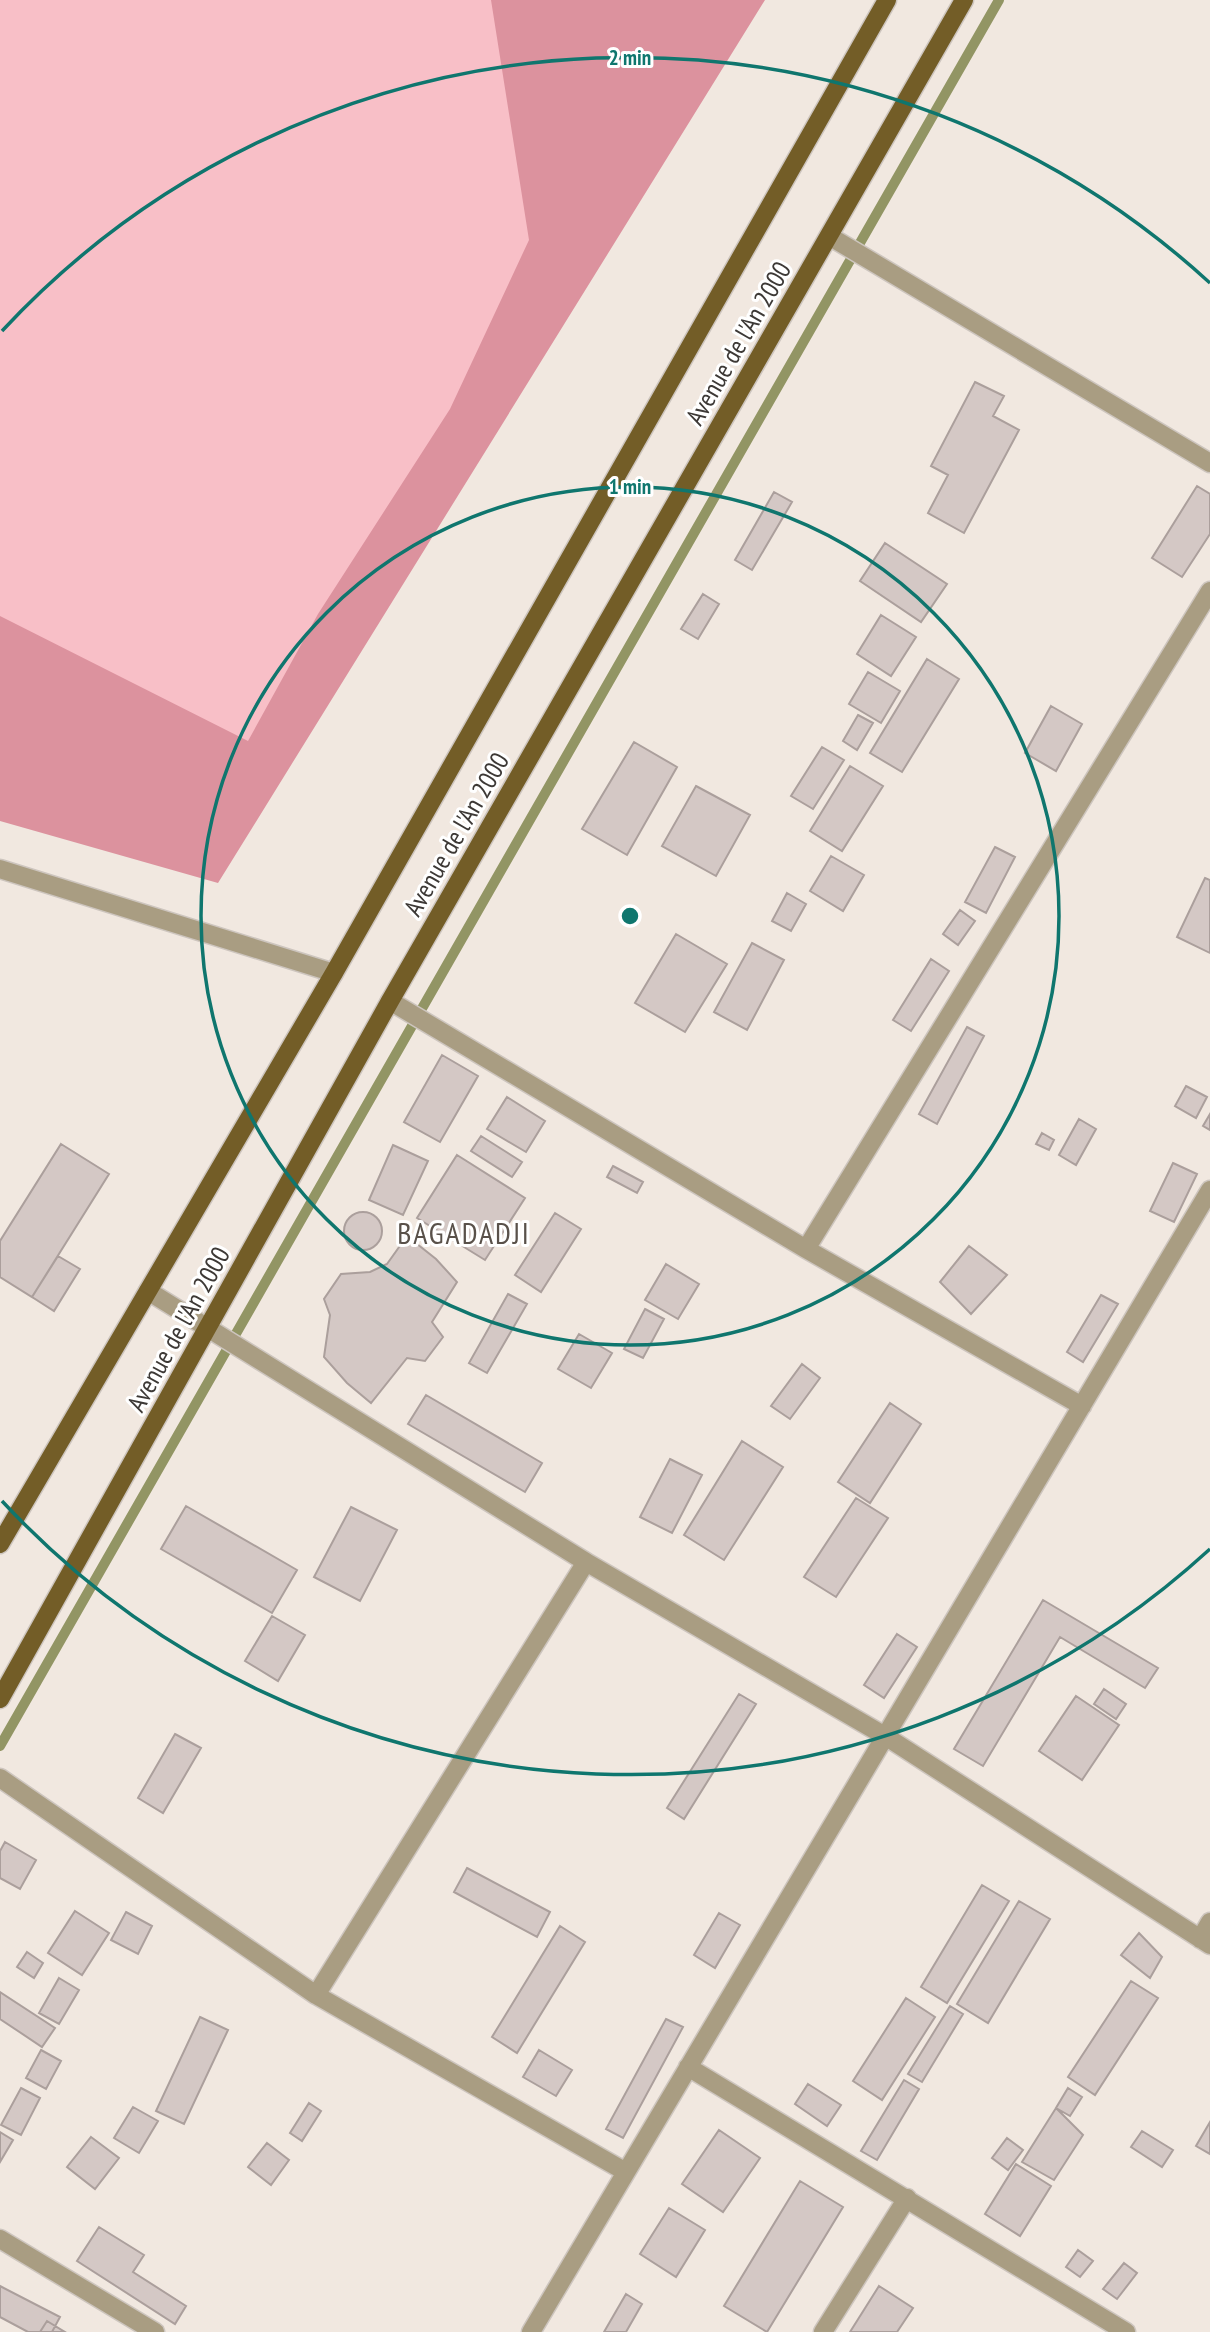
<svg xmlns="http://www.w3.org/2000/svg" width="1210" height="2332" font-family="'PT Sans Narrow',sans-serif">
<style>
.green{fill:#f8bfc7}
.forest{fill:#dc929e}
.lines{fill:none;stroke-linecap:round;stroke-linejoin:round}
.stream{stroke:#929564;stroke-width:10}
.building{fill:#d4c8c5;stroke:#ab9f9c;stroke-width:2}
.minor-casing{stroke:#cdc5be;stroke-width:21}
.primary-casing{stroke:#cdc5be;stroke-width:21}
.minor{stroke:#a99d82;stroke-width:18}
.primary{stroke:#735d27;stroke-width:18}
.ring{fill:none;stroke:#0f766e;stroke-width:3.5}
.labels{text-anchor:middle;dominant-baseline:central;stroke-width:6;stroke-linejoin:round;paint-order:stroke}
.street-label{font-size:26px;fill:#3d3936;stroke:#fff}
.quarter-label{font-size:30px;letter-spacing:2px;fill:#59514a;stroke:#fff}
.centre{fill:#0f766e;stroke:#fff;stroke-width:3.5}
.ring-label{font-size:21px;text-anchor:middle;font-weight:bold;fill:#0f766e;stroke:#fff;stroke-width:6;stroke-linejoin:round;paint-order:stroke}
</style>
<rect width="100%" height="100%" fill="#f1e8e0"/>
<!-- green -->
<path class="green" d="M0,0H695L255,780L0,638Z"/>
<!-- forest -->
<path class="forest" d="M491,0H765L218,883L0,821V616L248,741L318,614L450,409L529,240Z"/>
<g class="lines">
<!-- stream -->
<path class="stream" d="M0,1746L999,0"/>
</g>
<!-- building -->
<path class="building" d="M975,382L1004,396L993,416L1019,430L964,533L928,513L948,475L931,466Z
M1197,486L1210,494V534L1182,577L1152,558Z
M774,492L792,502L752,570L735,560Z
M885,543L947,584L921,622L860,581Z
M703,594L719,604L698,639L681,629Z
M881,615L916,637L891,676L857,654Z
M927,659L959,679L902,772L870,753Z
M868,672L900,691L881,723L849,704Z
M1051,706L1082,724L1056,771L1025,753Z
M858,715L873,723L857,750L843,741Z
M634,742L677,767L627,855L582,829Z
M822,747L844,760L813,809L791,796Z
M850,766L883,786L842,851L810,831Z
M696,786L750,815L716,876L662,846Z
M995,847L1015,857L986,913L965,902Z
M831,856L864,875L843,911L810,891Z
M1205,878L1210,880V953L1177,937Z
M787,893L806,904L791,931L772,921Z
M960,910L975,921L958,945L943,934Z
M676,934L727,964L685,1032L635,1003Z
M752,943L784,960L747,1030L714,1012Z
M931,959L949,971L911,1031L893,1020Z
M967,1027L984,1036L937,1124L919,1114Z
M442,1055L478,1076L440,1142L404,1122Z
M1186,1086L1207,1097L1196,1118L1175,1106Z
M507,1097L545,1121L526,1152L487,1129Z
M1210,1114V1130L1203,1126Z
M1079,1119L1096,1129L1076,1165L1059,1155Z
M1042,1133L1054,1140L1049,1150L1036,1144Z
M481,1136L522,1162L512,1177L471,1151Z
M61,1144L109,1174L32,1297L0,1277V1241Z
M393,1145L428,1161L403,1215L369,1200Z
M457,1155L525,1198L485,1260L417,1218Z
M1173,1163L1197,1174L1174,1222L1150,1211Z
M613,1166L643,1182L637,1193L607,1177Z
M344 1231a19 19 0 1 1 38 0a19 19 0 1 1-38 0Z
M555,1213L581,1229L541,1292L515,1275Z
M407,1236L436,1259L457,1282L432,1322L443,1337L425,1361L407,1358L371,1403L347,1383L324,1357L330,1315L324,1299L341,1274L370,1272L387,1264Z
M969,1246L1007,1275L971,1314L940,1282Z
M58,1256L80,1269L54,1311L32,1297Z
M666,1264L699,1284L678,1319L645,1300Z
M508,1294L527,1304L487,1373L469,1363Z
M1101,1295L1118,1304L1083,1362L1067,1352Z
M645,1309L664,1319L643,1358L624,1349Z
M579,1334L612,1353L591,1388L558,1369Z
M802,1364L820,1378L790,1419L771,1406Z
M426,1395L542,1463L525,1492L408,1424Z
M890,1403L921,1424L870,1503L838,1482Z
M742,1441L783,1467L724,1560L684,1535Z
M670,1459L702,1475L672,1533L640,1517Z
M856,1498L888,1518L836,1597L804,1577Z
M186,1506L297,1570L272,1613L161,1549Z
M351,1507L397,1530L360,1601L314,1577Z
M1043,1600L1158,1668L1145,1688L1060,1637L983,1766L954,1749Z
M272,1616L305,1635L278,1681L245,1661Z
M897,1634L917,1647L884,1698L864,1685Z
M1104,1689L1126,1704L1116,1719L1094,1704Z
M739,1694L756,1704L684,1819L667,1808Z
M1076,1696L1119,1725L1082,1780L1039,1751Z
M175,1734L201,1748L163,1813L138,1798Z
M5,1842L36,1860L20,1889L0,1878V1851Z
M467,1868L550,1912L537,1937L454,1892Z
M982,1885L1009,1901L947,2003L921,1987Z
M1019,1901L1050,1919L988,2023L957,2004Z
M75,1911L109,1933L82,1975L48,1953Z
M126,1912L152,1926L138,1954L111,1940Z
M719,1913L740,1925L715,1968L694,1955Z
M560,1926L585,1942L517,2053L492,2037Z
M1139,1933L1162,1957L1150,1978L1121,1955Z
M27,1952L43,1963L34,1978L17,1967Z
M59,1978L79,1990L59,2024L39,2013Z
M1131,1981L1158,1998L1095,2095L1068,2077Z
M0,1992L55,2028L42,2047L0,2019Z
M906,1998L935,2017L882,2100L853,2081Z
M950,2006L963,2014L922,2082L908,2074Z
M200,2017L228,2030L184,2124L156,2111Z
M666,2019L683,2027L623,2138L606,2129Z
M41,2050L61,2061L46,2089L26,2078Z
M539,2050L572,2070L556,2096L523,2077Z
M904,2080L919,2089L877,2160L861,2151Z
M808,2084L841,2105L827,2126L795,2104Z
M21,2088L40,2098L21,2135L1,2125Z
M1068,2088L1082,2097L1070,2116L1056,2108Z
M309,2103L321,2111L302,2141L290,2133Z
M133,2107L158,2121L139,2153L114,2138Z
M1056,2108L1083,2135L1054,2180L1022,2162Z
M1210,2122V2154L1196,2146Z
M719,2130L760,2158L723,2212L682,2184Z
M1142,2131L1173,2150L1162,2167L1131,2147Z
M0,2132L13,2140L0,2162Z
M91,2137L119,2158L95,2189L67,2167Z
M1007,2138L1023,2150L1008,2170L992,2158Z
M267,2143L289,2160L271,2185L248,2167Z
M1016,2164L1051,2186L1020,2236L985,2214Z
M800,2181L843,2207L767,2332L724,2306Z
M669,2208L705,2230L676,2277L640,2254Z
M99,2227L144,2255L133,2272L186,2306L175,2324L77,2261Z
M1078,2250L1093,2261L1080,2277L1066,2267Z
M1124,2263L1137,2273L1117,2299L1103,2289Z
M0,2286L60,2317L52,2332H28L0,2317Z
M879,2286L913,2308L897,2332H850Z
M626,2294L642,2304L626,2332H604Z
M47,2321L65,2332H40Z"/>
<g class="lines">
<!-- minor casing -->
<g class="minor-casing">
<path id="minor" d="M829,236L1210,463
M0,869L334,973
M390,1001L806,1249L1082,1406
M806,1249L1210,591
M148,1291L586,1562L885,1736L1210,1945
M0,1778L316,1995L626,2172
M1200,1939L1210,1922
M316,1995L586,1562
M688,2067L1126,2332
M0,2239L155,2332
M531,2332L1210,1190
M823,2332L907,2198"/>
</g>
<!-- primary casing -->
<g class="primary-casing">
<path id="primary" d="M0,1544L334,973L887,0
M0,1699L390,1001L964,0"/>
</g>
<!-- minor -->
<use href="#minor" class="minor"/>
<!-- primary -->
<use href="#primary" class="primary"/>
</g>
<!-- distance rings -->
<g class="ring">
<circle cx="630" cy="916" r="429"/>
<path d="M1210 1549A858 858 0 0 1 2 1501M2 331A858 858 0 0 1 1210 283"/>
</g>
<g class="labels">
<!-- street labels -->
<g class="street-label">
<text transform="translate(738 343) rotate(-60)">Avenue de l'An 2000</text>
<text transform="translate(456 834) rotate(-60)">Avenue de l'An 2000</text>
<text transform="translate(178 1329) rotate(-61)">Avenue de l'An 2000</text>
</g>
<!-- quarter labels -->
<g class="quarter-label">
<text x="464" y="1232">BAGADADJI</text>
</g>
</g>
<circle cx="630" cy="916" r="10" class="centre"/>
<g class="ring-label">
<text x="630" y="65">2 min</text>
<text x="630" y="494">1 min</text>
</g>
</svg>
